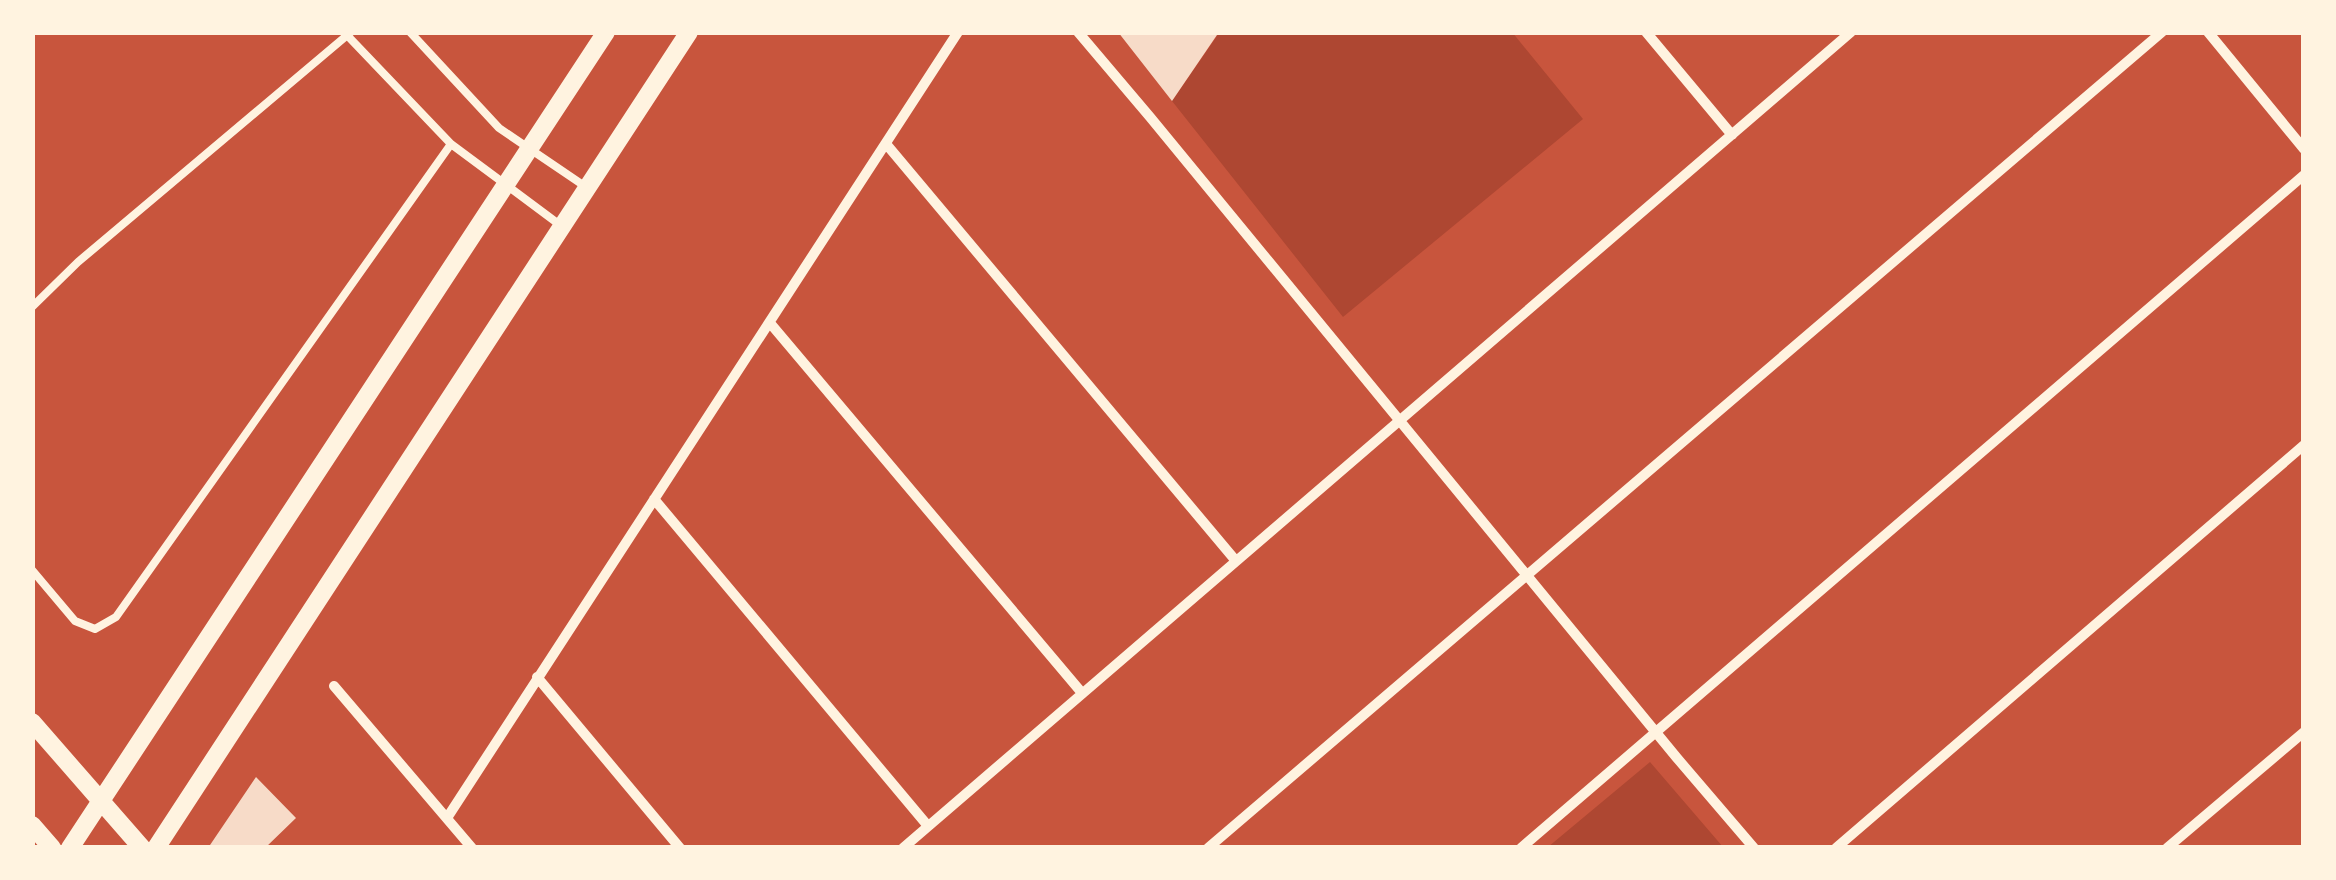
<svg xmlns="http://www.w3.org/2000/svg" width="2336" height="880" font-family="Jost,sans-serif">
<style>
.green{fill:#ae4732}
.building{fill:#f7dbc8}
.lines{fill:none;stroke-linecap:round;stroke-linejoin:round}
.service{stroke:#fff3e0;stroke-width:8}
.minor{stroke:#fff3e0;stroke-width:10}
.tertiary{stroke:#fff3e0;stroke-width:18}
</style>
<rect width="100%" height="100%" fill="#c8553d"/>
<!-- green -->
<path class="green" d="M1512,32L1583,119L1343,317L1172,101L1219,33Z
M1650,762L1723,847H1548Z"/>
<!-- building -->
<path class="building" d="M1118,32H1219L1172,101Z
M256,777L296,818L265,848H208Z"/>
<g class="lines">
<!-- service -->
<path class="service" d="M344,32L451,144L560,225
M410,32L499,128L586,187
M32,307L78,262L351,32
M32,570L75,621L95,629L116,617L451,144"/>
<!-- minor -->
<path class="minor" d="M1078,32L1150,117L1677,758L1754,848
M1646,32L1732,135
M2208,32L2304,149
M887,145L1236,561
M770,323L1082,693
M654,499L928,826
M537,677L680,848
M334,686L472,848
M447,818L958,32
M903,848L1851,32
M1208,848L2162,32
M1521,848L2304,175
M1836,848L2304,445
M2167,848L2304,732"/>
<!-- tertiary -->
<path class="tertiary" d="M32,722L142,848
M32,825L52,848
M70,848L606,32
M156,848L689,32"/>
</g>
<!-- border -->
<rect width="2336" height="880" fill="none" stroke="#fff3e0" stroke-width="70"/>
</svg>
